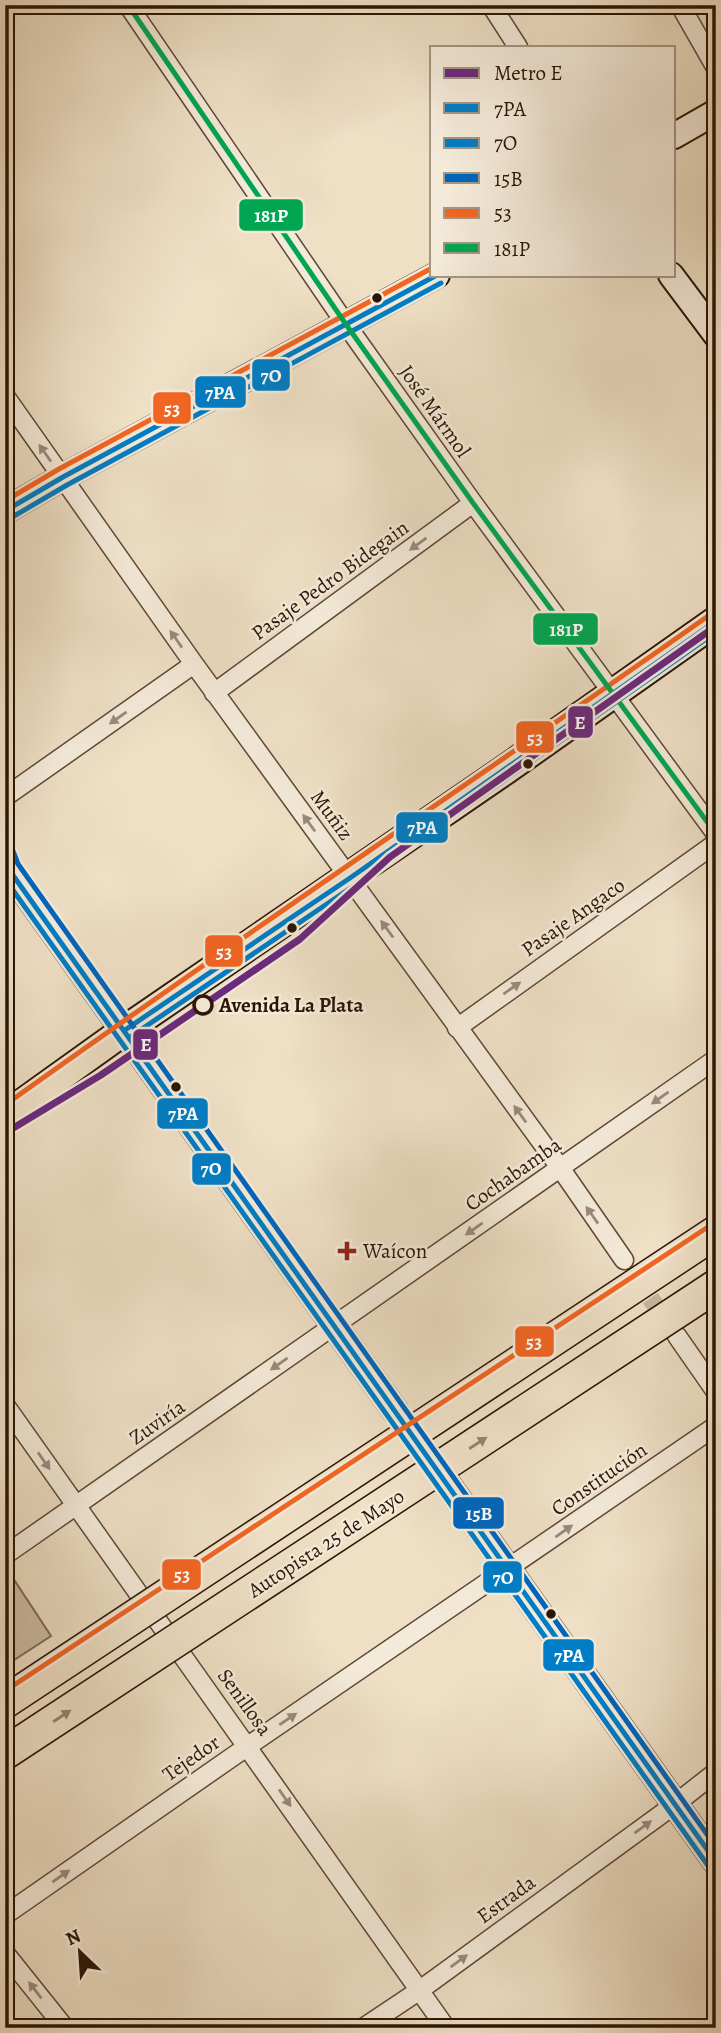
<svg xmlns="http://www.w3.org/2000/svg" width="721" height="2033" font-family="Alegreya,serif">
<style>
.green{fill:#cdbda4;stroke:#7c6954;stroke-width:2}
.lines{fill:none;stroke-linecap:round;stroke-linejoin:round}
.street-tunnel{stroke:#c7b79f;stroke-width:18;stroke-dasharray:18 9;stroke-linecap:butt}
.secondary-tunnel{stroke:#c7b79f;stroke-width:24;stroke-dasharray:24 12;stroke-linecap:butt}
.street-casing{stroke:#5c4835;stroke-width:21}
.secondary-casing{stroke:#2b1505;stroke-width:28}
.primary-casing{stroke:#2b1505;stroke-width:32}
.street{stroke:#f4ead9;stroke-width:18}
.secondary{stroke:#f4ead9;stroke-width:24}
.primary{stroke:#eedfc5;stroke-width:28}
.highway-bridge-casing{stroke:#2b1505;stroke-width:35;stroke-linecap:butt}
.highway-bridge{stroke:#eedfc5;stroke-width:32}
.bus-1-casing{stroke:#f4ead9;stroke-width:10}
.bus-2-casing{stroke:#f4ead9;stroke-width:10}
.bus-3-casing{stroke:#f4ead9;stroke-width:10}
.bus-4-casing{stroke:#f4ead9;stroke-width:10}
.bus-5-casing{stroke:#f4ead9;stroke-width:10}
.bus-1{stroke:#007dc5;stroke-width:5}
.bus-2{stroke:#007dc5;stroke-width:5}
.bus-3{stroke:#0065bd;stroke-width:5}
.bus-4{stroke:#f26522;stroke-width:5}
.bus-5{stroke:#00a651;stroke-width:5}
.metro-1-casing{stroke:#f4ead9;stroke-width:12}
.metro-1{stroke:#6b297e;stroke-width:7}
.oneway{fill:#9a8a7a}
.oneway2{fill:#96846f}
.bus-dot{fill:#2b1505;stroke:#f4ead9;stroke-width:2.5}
.stop-dot{fill:#f4ead9;stroke:#2b1505;stroke-width:3.5}
.poi-dot{fill:#8f2418;stroke:#f4ead9;stroke-width:2.5}
.labels{text-anchor:middle;dominant-baseline:central;stroke-width:5;stroke-linejoin:round;paint-order:stroke}
.street-label{font-size:21px;fill:#2b1505;stroke:#f4ead9}
.stop-label{font-size:21px;font-weight:bold;fill:#2b1505;stroke:#f4ead9;text-anchor:start}
.poi-label{font-size:21px;fill:#2b1505;stroke:#f4ead9;text-anchor:start}
.line-badge{stroke:#f4ead9;stroke-width:2.5}
.badge-label{font-size:19px;text-anchor:middle;font-weight:bold;fill:#fff}
</style>
<rect width="100%" height="100%" fill="#eedfc5"/>
<filter id="stains"><feTurbulence type="fractalNoise" baseFrequency=".00286" numOctaves="4"/><feColorMatrix values="0 0 0 0 .2 0 0 0 0 .09 0 0 0 0 .02 0 0 0 .5 -.17"/></filter>
<radialGradient id="worn" r=".72"><stop offset=".6" stop-color="#630" stop-opacity="0"/><stop offset="1" stop-color="#630" stop-opacity=".3"/></radialGradient>
<!-- green -->
<path class="green" d="M9,1572L51,1636L5,1666V1575Z"/>
<g class="lines">
<!-- street-tunnel -->
<path class="street-tunnel" d="M635,1276L669,1325"/>
<!-- secondary-tunnel -->
<path class="secondary-tunnel" d="M401,1418L446,1483"/>
<!-- street casing -->
<g class="street-casing">
<path id="street" d="M128,5L345,323L473,503L716,834
M491,5L518,47
M680,5L716,68
M5,8L9,5
M5,396L194,664L561,1169L624,1260
M214,693L473,503
M5,797L194,664
M457,1028L716,843
M677,1336L716,1392
M5,1405L446,2028
M5,1555L716,1059
M5,1915L248,1746L716,1426
M5,1953L65,2028
M363,2028L420,1990L674,1805L716,1772"/>
</g>
<!-- secondary casing -->
<g class="secondary-casing">
<path id="secondary" d="M674,136L716,112
M671,275L716,335
M5,511L63,477L437,275
M5,864L396,1412
M449,1486L716,1862"/>
</g>
<!-- primary casing -->
<g class="primary-casing">
<path id="primary" d="M5,1116L125,1030L505,770L716,621"/>
</g>
<!-- street -->
<use href="#street" class="street"/>
<!-- secondary -->
<use href="#secondary" class="secondary"/>
<!-- primary -->
<use href="#primary" class="primary"/>
<!-- highway-bridge casing -->
<g class="highway-bridge-casing">
<path id="highway-bridge" d="M5,1702L716,1232
M5,1753L716,1286"/>
</g>
<!-- highway-bridge -->
<use href="#highway-bridge" class="highway-bridge"/>
<!-- bus-1 casing -->
<g class="bus-1-casing">
<path id="bus-1" d="M5,511L63,477L437,275
M5,864L716,1862
M125,1030L350,878L716,621"/>
</g>
<!-- bus-2 casing -->
<g class="bus-2-casing">
<path id="bus-2" d="M9,519L67,485L441,283
M5,879L709,1867
M130,1037L355,885L716,632"/>
</g>
<!-- bus-3 casing -->
<g class="bus-3-casing">
<path id="bus-3" d="M13,851L18,864L716,1847"/>
</g>
<!-- bus-4 casing -->
<g class="bus-4-casing">
<path id="bus-4" d="M5,501L59,469L432,268
M5,1105C238,938 477,779 711,614
M5,1691L711,1225"/>
</g>
<!-- bus-5 casing -->
<g class="bus-5-casing">
<path id="bus-5" d="M128,5L345,323L473,503L716,834"/>
</g>
<!-- bus-1 -->
<use href="#bus-1" class="bus-1"/>
<!-- bus-2 -->
<use href="#bus-2" class="bus-2"/>
<!-- bus-3 -->
<use href="#bus-3" class="bus-3"/>
<!-- bus-4 -->
<use href="#bus-4" class="bus-4"/>
<!-- bus-5 -->
<use href="#bus-5" class="bus-5"/>
<!-- metro-1 casing -->
<g class="metro-1-casing">
<path id="metro-1" d="M5,1133L101,1075L300,939L390,857L716,626"/>
</g>
<!-- metro-1 -->
<use href="#metro-1" class="metro-1"/>
</g>
<!-- one-way arrows -->
<defs><path id="oneway-solid" d="M-6-.8H1V-3.2L6.5 0L1 3.2V.8H-6Z" transform="scale(1.75)"/></defs>
<g class="oneway">
<use href="#oneway-solid" transform="translate(45 453) rotate(-125)"/>
<use href="#oneway-solid" transform="translate(418 544) rotate(144)"/>
<use href="#oneway-solid" transform="translate(176 639) rotate(-125)"/>
<use href="#oneway-solid" transform="translate(118 718) rotate(145)"/>
<use href="#oneway-solid" transform="translate(309 823) rotate(-126)"/>
<use href="#oneway-solid" transform="translate(387 929) rotate(-126)"/>
<use href="#oneway-solid" transform="translate(512 988) rotate(-35)"/>
<use href="#oneway-solid" transform="translate(660 1098) rotate(145)"/>
<use href="#oneway-solid" transform="translate(520 1114) rotate(-126)"/>
<use href="#oneway-solid" transform="translate(592 1215) rotate(-125)"/>
<use href="#oneway-solid" transform="translate(474 1229) rotate(145)"/>
<use href="#oneway-solid" transform="translate(279 1364) rotate(145)"/>
<use href="#oneway-solid" transform="translate(44 1461) rotate(55)"/>
<use href="#oneway-solid" transform="translate(564 1531) rotate(-35)"/>
<use href="#oneway-solid" transform="translate(288 1719) rotate(-34)"/>
<use href="#oneway-solid" transform="translate(285 1798) rotate(55)"/>
<use href="#oneway-solid" transform="translate(643 1827) rotate(-36)"/>
<use href="#oneway-solid" transform="translate(61 1876) rotate(-35)"/>
<use href="#oneway-solid" transform="translate(459 1961) rotate(-36)"/>
<use href="#oneway-solid" transform="translate(35 1990) rotate(-128)"/>
</g>
<g class="oneway2">
<use href="#oneway-solid" transform="translate(478 1443) rotate(-33)"/>
<use href="#oneway-solid" transform="translate(62 1716) rotate(-33)"/>
</g>
<!-- markers -->
<g class="bus-dot">
<circle cx="377" cy="298" r="6"/>
<circle cx="528" cy="764" r="6"/>
<circle cx="292" cy="928" r="6"/>
<circle cx="176" cy="1087" r="6"/>
<circle cx="551" cy="1614" r="6"/>
</g>
<circle class="stop-dot" cx="203" cy="1005" r="9"/>
<path class="poi-dot" d="M343.5 1240.5h7v7h7v7h-7v7h-7v-7h-7v-7h7z"/>
<g class="labels">
<!-- street labels -->
<g class="street-label">
<text transform="translate(435 411) rotate(55)">José Mármol</text>
<text transform="translate(330 580) rotate(-36)">Pasaje Pedro Bidegain</text>
<text transform="translate(332 815) rotate(54)">Muñiz</text>
<text transform="translate(573 917) rotate(-35)">Pasaje Angaco</text>
<text transform="translate(513 1174) rotate(-35)">Cochabamba</text>
<text transform="translate(157 1422) rotate(-35)">Zuviría</text>
<text transform="translate(599 1479) rotate(-35)">Constitución</text>
<text transform="translate(326 1543) rotate(-33)">Autopista 25 de Mayo</text>
<text transform="translate(245 1702) rotate(54)">Senillosa</text>
<text transform="translate(191 1758) rotate(-35)">Tejedor</text>
<text transform="translate(506 1899) rotate(-36)">Estrada</text>
</g>
<!-- stop labels -->
<g class="stop-label">
<text x="219" y="1005">Avenida La Plata</text>
</g>
<!-- poi labels -->
<g class="poi-label">
<text x="363" y="1251">Waícon</text>
</g>
</g>
<g class="line-badge">
<rect x="238" y="198" width="66" height="34" rx="7" fill="#00a651"/>
<rect x="251" y="358" width="40" height="34" rx="7" fill="#007dc5"/>
<rect x="194" y="375" width="53" height="34" rx="7" fill="#007dc5"/>
<rect x="152" y="391" width="40" height="34" rx="7" fill="#f26522"/>
<rect x="532" y="612" width="67" height="34" rx="7" fill="#00a651"/>
<rect x="567" y="705" width="27" height="34" rx="7" fill="#6b297e"/>
<rect x="515" y="720" width="40" height="34" rx="7" fill="#f26522"/>
<rect x="395" y="811" width="54" height="33" rx="7" fill="#007dc5"/>
<rect x="204" y="934" width="40" height="34" rx="7" fill="#f26522"/>
<rect x="132" y="1028" width="27" height="33" rx="7" fill="#6b297e"/>
<rect x="156" y="1097" width="53" height="33" rx="7" fill="#007dc5"/>
<rect x="191" y="1152" width="41" height="34" rx="7" fill="#007dc5"/>
<rect x="514" y="1325" width="41" height="33" rx="7" fill="#f26522"/>
<rect x="452" y="1496" width="53" height="34" rx="7" fill="#0065bd"/>
<rect x="161" y="1558" width="41" height="33" rx="7" fill="#f26522"/>
<rect x="482" y="1560" width="41" height="34" rx="7" fill="#007dc5"/>
<rect x="542" y="1638" width="53" height="34" rx="7" fill="#007dc5"/>
</g>
<g class="badge-label">
<text x="271" y="222">181P</text>
<text x="271" y="382">7O</text>
<text x="220" y="399">7PA</text>
<text x="172" y="415">53</text>
<text x="566" y="636">181P</text>
<text x="580" y="729">E</text>
<text x="535" y="744">53</text>
<text x="422" y="834">7PA</text>
<text x="224" y="958">53</text>
<text x="146" y="1051">E</text>
<text x="183" y="1120">7PA</text>
<text x="211" y="1175">7O</text>
<text x="534" y="1348">53</text>
<text x="479" y="1520">15B</text>
<text x="182" y="1581">53</text>
<text x="503" y="1584">7O</text>
<text x="569" y="1662">7PA</text>
</g>
<!-- margin -->
<rect width="721" height="2033" fill="none" stroke="#eedfc5" stroke-width="28"/>
<rect x="7" y="7" width="707" height="2019" fill="none" stroke="#2b1505" stroke-width="3.5"/>
<rect x="14" y="14" width="693" height="2005" fill="none" stroke="#2b1505" stroke-width="2"/>
<!-- legend -->
<rect x="430" y="46" width="245" height="231" fill="#f4ead9" stroke="#a49584" stroke-width="2"/>
<rect x="444" y="68" width="35" height="10" fill="#6b297e" stroke="#a49584" stroke-width="2"/>
<text x="494" y="80" font-size="21" fill="#2b1505">Metro E</text>
<rect x="444" y="103" width="35" height="10" fill="#007dc5" stroke="#a49584" stroke-width="2"/>
<text x="494" y="116" font-size="21" fill="#2b1505">7PA</text>
<rect x="444" y="138" width="35" height="10" fill="#007dc5" stroke="#a49584" stroke-width="2"/>
<text x="494" y="150" font-size="21" fill="#2b1505">7O</text>
<rect x="444" y="173" width="35" height="10" fill="#0065bd" stroke="#a49584" stroke-width="2"/>
<text x="494" y="186" font-size="21" fill="#2b1505">15B</text>
<rect x="444" y="208" width="35" height="10" fill="#f26522" stroke="#a49584" stroke-width="2"/>
<text x="494" y="220" font-size="21" fill="#2b1505">53</text>
<rect x="444" y="243" width="35" height="10" fill="#00a651" stroke="#a49584" stroke-width="2"/>
<text x="494" y="256" font-size="21" fill="#2b1505">181P</text>
<!-- north arrow -->
<g transform="translate(80 1952) rotate(335)" stroke="#f4ead9" stroke-width="5" paint-order="stroke">
<path d="M0-5L12 26L0 18L-12 26Z" fill="#2b1505"/>
<text y="-10" font-size="19" font-weight="bold" text-anchor="middle" fill="#2b1505">N</text>
</g>
<rect width="100%" height="100%" filter="url(#stains)"/>
<rect width="100%" height="100%" fill="url(#worn)"/>
</svg>
